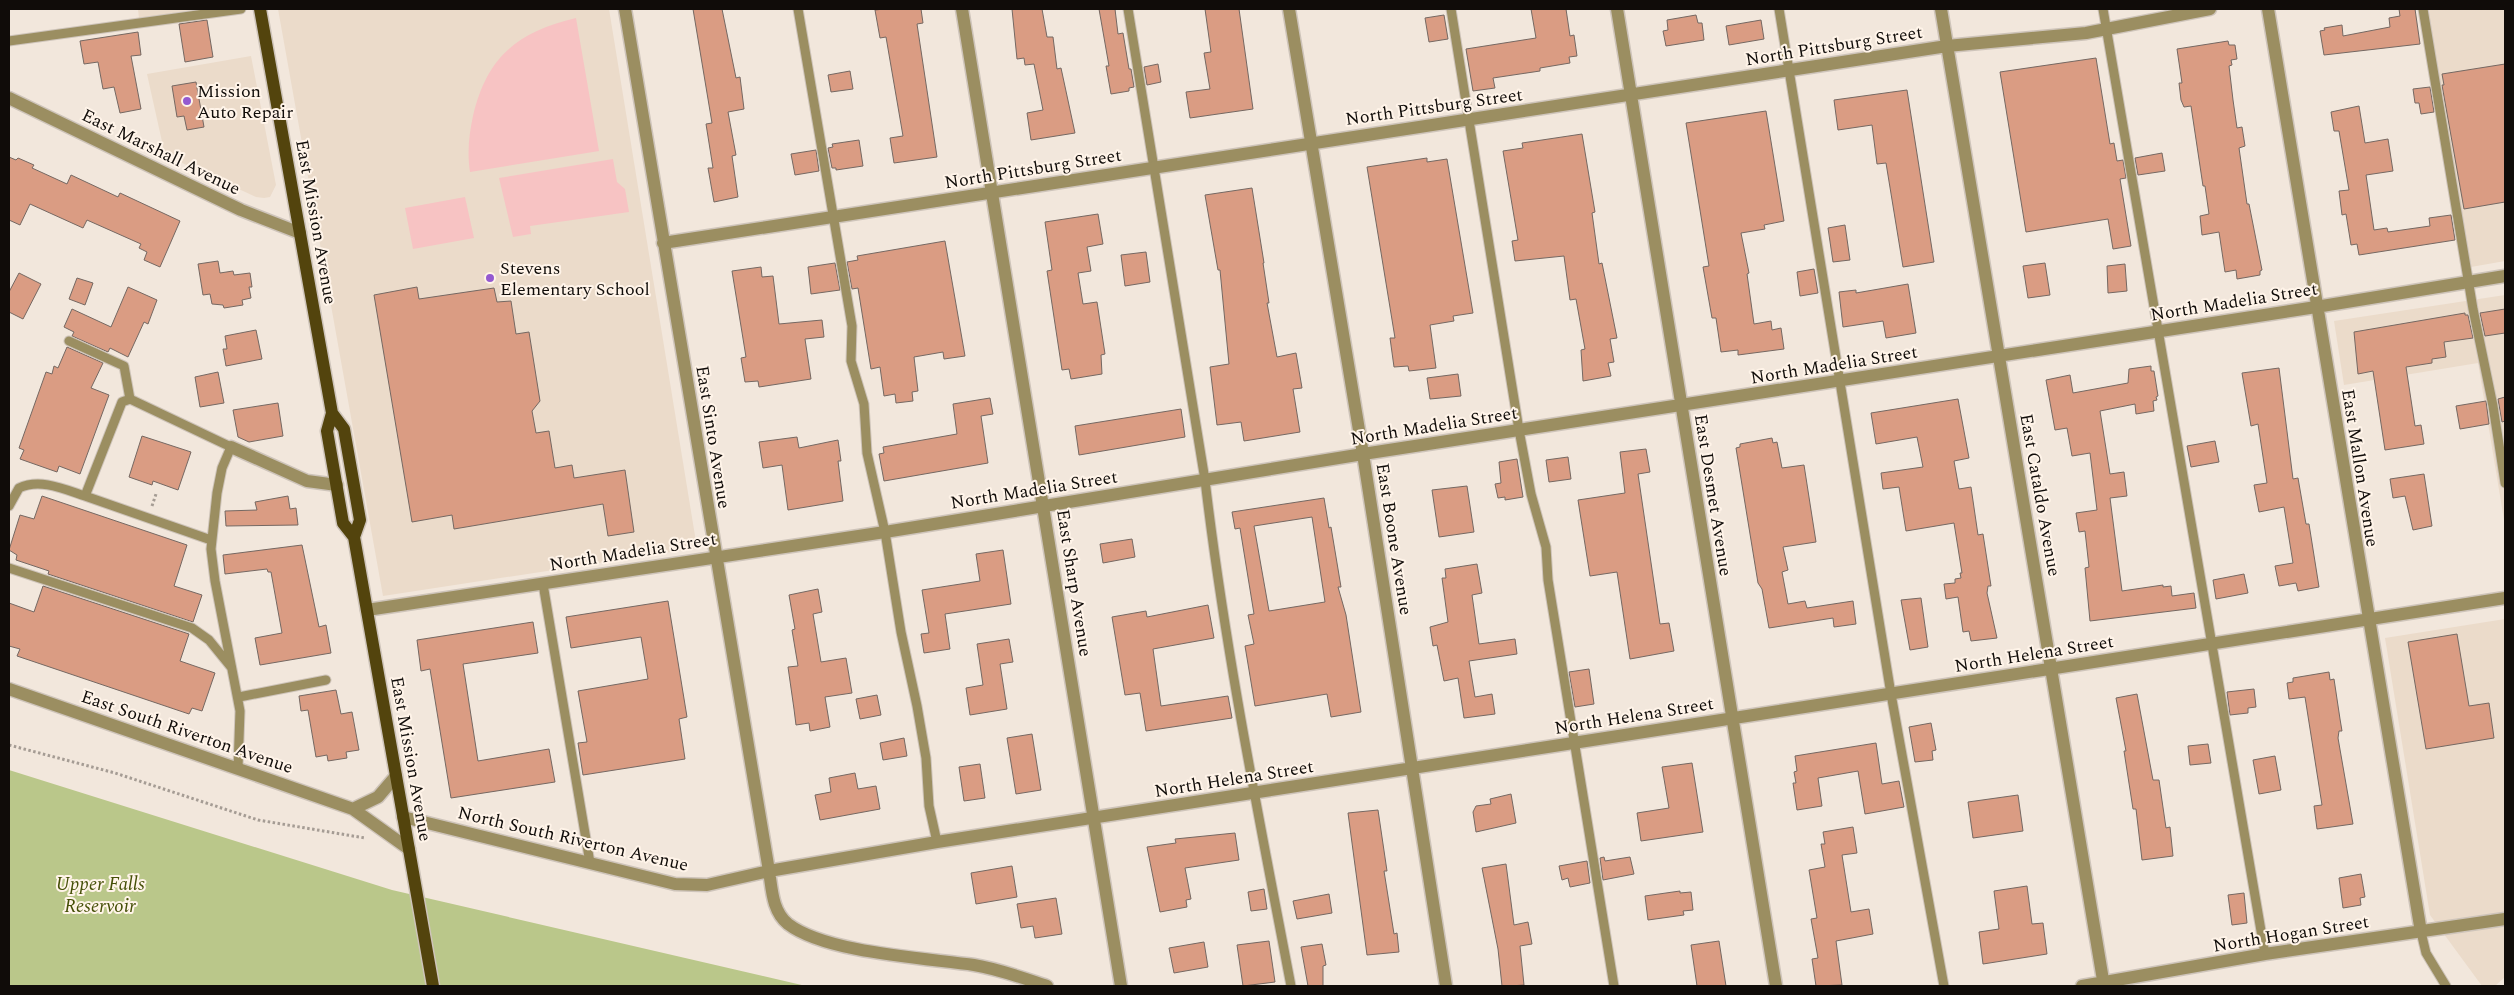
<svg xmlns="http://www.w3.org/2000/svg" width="2514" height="995" font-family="Spectral,serif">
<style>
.built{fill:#ebdbca}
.green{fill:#f7c3c3}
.water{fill:#bac78a}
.building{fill:#da9c83;stroke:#756862;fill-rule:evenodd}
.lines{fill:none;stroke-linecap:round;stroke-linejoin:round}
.service-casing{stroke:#cec4ba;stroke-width:11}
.minor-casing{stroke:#cec4ba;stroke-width:15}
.primary-casing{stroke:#cec4ba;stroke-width:15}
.path{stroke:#a59c94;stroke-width:3;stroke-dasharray:2.5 2.5;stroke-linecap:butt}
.service{stroke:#9b8e61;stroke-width:9}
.minor{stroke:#9b8e61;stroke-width:12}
.primary{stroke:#53440d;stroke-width:12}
.poi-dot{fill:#9459d0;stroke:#fff4e9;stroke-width:2}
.labels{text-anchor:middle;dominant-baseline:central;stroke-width:4;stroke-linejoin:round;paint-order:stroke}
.street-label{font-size:18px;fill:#100c09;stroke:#fff4e9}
.poi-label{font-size:18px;fill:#100c09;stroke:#fff4e9;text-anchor:start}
.water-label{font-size:19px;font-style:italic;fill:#454f07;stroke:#fff4e9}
</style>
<rect width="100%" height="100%" fill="#f2e7dc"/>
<!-- built -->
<path class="built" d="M138,9H200L139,18Z
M278,9H609L697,548L383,596Z
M2427,9H2505V261L2471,267Z
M251,56L276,185L270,197L264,198L256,197L165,155L147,74Z
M2505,295V526L2478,363L2344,385L2334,321Z
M2505,619V977L2495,986H2482L2430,915L2385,638Z"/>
<!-- green -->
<path class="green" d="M576,18L599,151L470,172C467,152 469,135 473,116C487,56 518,32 576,18Z
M613,159L617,182L625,189L629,212L530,226L531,234L513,237L499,178Z
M465,197L474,238L413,249L405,208Z"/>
<!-- water -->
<path class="water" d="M9,770L392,890L806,986H9Z"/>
<!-- building -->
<path class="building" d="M693,9H722L736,78L740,77L744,109L728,112L736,155L732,156L738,197L714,202L708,168H713L706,124L712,123Z
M884,9H921L923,23L917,24L937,157L894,163L890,138L903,136L886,37L880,38L875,10Z
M1012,9H1042L1047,37H1053L1057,69L1061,68L1075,133L1031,140L1027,113L1043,110L1034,64L1025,65L1024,58L1017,59Z
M1099,9H1115L1118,34L1123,33L1129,69H1131L1134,87L1129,88V91L1111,94L1106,66H1109Z
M1205,9H1239L1253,109L1190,118L1186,92L1210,89L1204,53L1211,52Z
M1531,9H1566L1570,36L1574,35L1577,56L1569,57L1570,63L1540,68V71L1493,78L1495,88L1473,91L1466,49L1536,38Z
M2399,9H2415L2420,44L2324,55L2320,31L2325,30L2324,28L2342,25L2343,36L2390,27L2389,18L2400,16Z
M1444,15L1448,39L1429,42L1425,18Z
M1696,15L1698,23H1702L1704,40L1666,46L1663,31L1668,30L1667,20Z
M207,20L213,57L185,62L179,24Z
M1761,20L1764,39L1729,45L1726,26Z
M138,32L141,55L131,56L141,109L120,113L114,87L103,89L98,62L84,64L80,41Z
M2228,41L2229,45H2235L2237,59L2231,60L2232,65L2229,66L2233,100L2237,128L2242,127L2245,146L2239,148L2247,204H2249L2262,270L2260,271V275L2237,279L2236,270L2225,272L2219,232L2202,235L2200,216L2209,214L2205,186H2203L2191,106L2184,107L2181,100L2179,83H2182L2177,49Z
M2096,58L2110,144L2114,143L2117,161L2123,160L2126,178L2120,179L2131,246L2113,249L2108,219L2026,232L2000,72Z
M1158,64L1161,82L1147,85L1144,67Z
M2505,64V202L2464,209L2442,85H2444L2442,74Z
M850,71L853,89L831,92L828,75Z
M196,82L204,127L187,130L184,116L177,117L172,86Z
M2430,87L2434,112L2421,114L2419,103H2415L2413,89Z
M1907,90L1934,262L1903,267L1886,163L1877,164L1872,125L1838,130L1834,100Z
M2359,106L2365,143L2388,139L2393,171L2366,175L2374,230L2387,228L2388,232L2430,226L2429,218L2451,215L2455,240L2359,255L2357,244L2351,245L2346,214L2342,215L2339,191L2349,190L2339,131H2334L2331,112Z
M1766,111L1784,221L1764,225L1765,229L1741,233L1749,273L1747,274L1754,324L1771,321L1772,330L1781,328L1784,349L1738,355V350L1721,352L1716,318H1712L1703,267L1709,266L1686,123Z
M1582,134L1595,212L1592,213L1599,264L1602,263L1617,338L1610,339L1614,362L1608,363L1611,376L1583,381L1581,350L1585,349L1576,299L1570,300L1564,256L1515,261L1512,241L1518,240L1503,151L1523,148L1522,143Z
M859,140L863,166L836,170V168H832L828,148L833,147L832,144Z
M816,150L819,171L795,175L791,154Z
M2162,153L2165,171L2138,175L2135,158Z
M9,157L16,160L18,158L34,165L32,168L67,184L71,175L118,197L120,193L180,221L160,267L144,260L147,252L139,248L141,244L87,220L83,228L30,204L20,225L9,220Z
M1427,158V162L1447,159L1473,313L1453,316L1454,321L1430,325L1436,368L1409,371L1408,366L1394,367L1390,338H1395L1367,167Z
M1252,188L1264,263H1263L1269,303H1267L1277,357L1296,353L1302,388L1293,389L1300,432L1244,441L1241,422L1217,425L1210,367L1229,364L1220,270H1218L1205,195Z
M1098,214L1103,244L1087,247L1091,271L1078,273L1083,304L1097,302L1105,354L1101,355L1102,374L1071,379L1069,369L1062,370L1047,271L1052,270L1045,222Z
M1845,225L1850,260L1833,262L1828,228Z
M945,241L965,356L944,359L943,352L914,357L918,391L912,392L913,401L896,403L895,394L884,396L880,367L871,369L858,288L852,289L847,262L858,260L857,256Z
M1146,252L1150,282L1125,286L1121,255Z
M218,261L220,273L233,271L234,275L250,273L252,287H249L251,298L242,300L243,305L224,308L223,305L212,304L210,294L203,295L198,264Z
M835,263L840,290L811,294L808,267Z
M2045,263L2050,295L2028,298L2023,266Z
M2125,264L2127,291L2108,293L2107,266Z
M761,267L762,277L773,276L779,324L822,320L824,337L805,339L811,379L759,387L758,381L745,382L741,358L746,357L732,271Z
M1814,269L1818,293L1800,296L1797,272Z
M19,273L41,284L23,319L9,312V292Z
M77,278L93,283L85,305L69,299Z
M1908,284L1916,333L1886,338L1883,321L1843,327L1839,292L1856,290V293Z
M128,287L157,300L148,324L144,322L128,357L110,348L108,352L72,336L74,332L64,327L72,309L111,327Z
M417,287L419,299L494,288L497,302L511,301L516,334L529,332L540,401L532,411L536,433L549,431L555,468L572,465L574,478L625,470L634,532L608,536L603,504L454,529L452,515L412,522L374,295Z
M2505,309V333L2485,336L2480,313Z
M2465,313V315H2468L2473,338L2444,342L2446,357L2432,359V363L2406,367L2415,426L2421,425L2424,444L2385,450L2373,371L2358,374L2354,332Z
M256,330L262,359L226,366L223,349H227L225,336Z
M67,347L103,363L91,388L109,395L80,474L59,466L57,472L20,459L24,450L19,448L46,372L52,374L54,366L58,368Z
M2151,366V371H2154L2158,396L2156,397L2157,400L2153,401L2154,411L2136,414L2135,404L2100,411L2110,474L2124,472L2127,496L2110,498L2122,591L2163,585V587L2171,586L2172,596L2194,593L2196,608L2090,621L2085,568L2089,567L2085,531L2079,532L2076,513L2097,510L2090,453L2072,456L2067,428L2055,430L2046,380L2070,375L2073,393L2128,383L2129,369Z
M2279,368L2293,479L2298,478L2306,524H2309L2319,587L2298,591L2296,583L2279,586L2275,566L2293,563L2284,507L2259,512L2254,485L2267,483L2258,424L2251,426L2242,373Z
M218,372L224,403L200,407L195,377Z
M1458,374L1461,396L1430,399L1427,378Z
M2505,397V421L2502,422L2498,399Z
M990,398L993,414L981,416L988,463L884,481L879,454L884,453L883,447L957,434L953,404Z
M1958,399L1969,458L1954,461L1959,489L1971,487L1978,535L1983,534L1991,586H1988L1987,593L1997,638L1971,641L1969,631L1963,632L1958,597L1946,599L1944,584L1955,583V579L1961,578L1960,573H1962L1954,523L1906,531L1899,487L1883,489L1881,473L1923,467L1917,437L1876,444L1871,413Z
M2486,401L2489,424L2460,429L2456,406Z
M278,403L283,436L249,442L238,437L233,410Z
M1181,409L1185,437L1079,455L1075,426Z
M142,436L191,452L178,490L153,481L152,485L129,477Z
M797,437L799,448L838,440L841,461H838L843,501L788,510L782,465L763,468L759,442Z
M1772,438L1773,443L1777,442L1782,468L1804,465L1816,542L1783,547L1788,570L1782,572L1788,604L1805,601L1807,608L1853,601L1856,624L1834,627L1833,618L1769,628L1762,589L1758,583L1736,448L1740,447V444Z
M2215,441L2219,462L2191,467L2187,446Z
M1646,449L1650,472L1638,474L1660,624L1669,623L1674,651L1630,659L1617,572L1590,576L1578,500L1625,493L1620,452Z
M1568,457L1571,479L1549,482L1546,460Z
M1517,459L1523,497L1505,500V497L1498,498L1495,484L1501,483L1499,462Z
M2424,474L2432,526L2413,530L2405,496L2393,498L2390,479Z
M1467,486L1474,532L1439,537L1432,490Z
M42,496L187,545L174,586L202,595L193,622L48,574L49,571L16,560L17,555L9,550L20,515L34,519Z
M288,496L290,509L296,508L298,525L226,526L225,511L257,510L255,502Z
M1324,498L1329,528L1331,527L1341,587H1338L1346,615L1361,712L1331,717L1327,694L1255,706L1245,646L1254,644L1248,615L1254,614L1240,528L1235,529L1232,512ZM1312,517L1325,602L1269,611L1254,526Z
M1132,539L1135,557L1103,563L1100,544Z
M302,545L319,627L326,625L331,653L260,665L255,638L282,633L271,572H268L267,569L225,574L223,555Z
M1003,550L1011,604L945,614L950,649L924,653L921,634L929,633L922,590L980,581L976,554Z
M1477,564L1482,593L1472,595L1479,644L1515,639L1517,654L1469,661L1475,697L1492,694L1495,714L1464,718L1458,678L1444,681L1437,645L1433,646L1430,627L1448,622L1442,578H1446L1445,569Z
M2244,574L2248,593L2216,599L2213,580Z
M43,586L189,634L180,661L215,673L202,711L192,708L189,714L17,656L20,649L9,646V603L34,612Z
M818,589L822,612L813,614L821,662L846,658L852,693L825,697L830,727L810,731L809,723L796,725L794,709L788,667L798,666L792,630L795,629L789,595Z
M1921,598L1928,647L1910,650L1901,600Z
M668,601L687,717L679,719L685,759L583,775L578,743L587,742L578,691L648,679L641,637L571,648L566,617Z
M1208,605L1214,638L1153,649L1161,706L1228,696L1232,718L1146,731L1140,693L1125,695L1112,617L1146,611L1147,617Z
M533,622L538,653L463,664L478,761L549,749L555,782L451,798L430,669L421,671L417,640Z
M2457,634L2469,706L2489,703L2494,738L2426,749L2408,642Z
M1009,639L1013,662L1000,664L1007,709L970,715L966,688L983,685L977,644Z
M1589,669L1594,704L1575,707L1569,672Z
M2329,672L2330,680L2334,679L2340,719L2342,731H2339L2338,738L2353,824L2317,829L2314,806L2322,805L2305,697L2289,699L2287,683L2293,682V678Z
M2254,689L2256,707L2248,708V713L2230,715L2227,692Z
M336,690L341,714L352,712L359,750L346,752L347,758L328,761L327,755L316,757L308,710L301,711L299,696Z
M2137,694L2153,780H2159L2166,828L2170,827L2173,856L2142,860L2136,809H2133L2124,751H2126L2116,698Z
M877,695L881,715L860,719L856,699Z
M1931,723L1936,750L1932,751L1933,760L1915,762L1909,727Z
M1032,734L1041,790L1016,794L1007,738Z
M904,738L907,756L883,760L880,743Z
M1876,743L1882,784L1899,781L1904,807L1865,814L1858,771L1818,778L1822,806L1797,810L1793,783H1796L1794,772L1797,771L1795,756Z
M2208,744L2211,763L2190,765L2188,746Z
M2275,756L2281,790L2259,794L2253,760Z
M1692,763L1703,832L1641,841L1637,813L1669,808L1662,767Z
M980,764L985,798L964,801L959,767Z
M855,773L858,789L876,786L880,809L820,820L815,795L831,792L829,778Z
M1511,794L1516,823L1476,832L1473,812L1476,806L1491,804L1490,799Z
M2018,795L2023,831L1973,838L1968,802Z
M1378,810L1387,871H1384L1394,934L1397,933L1399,952L1367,955L1348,813Z
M1853,827L1857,853L1842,855L1851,912L1869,909L1873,934L1836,941L1842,985L1816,986L1812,959L1818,958L1811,919L1817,918L1809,870L1825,867L1821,844H1825L1823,832Z
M1235,833L1239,860L1185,868L1191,899L1186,900L1187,907L1160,912L1147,847L1176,843L1175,839Z
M1604,857L1605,861L1630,857L1634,874L1603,880L1600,858Z
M1587,861L1590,883L1570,887L1568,878L1562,880L1559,866Z
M1506,864L1514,925L1528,922L1532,944L1520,946L1524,985L1510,986H1502L1498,949L1482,868Z
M1012,866L1017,897L976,904L971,873Z
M2361,874L2365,897L2360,898L2361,905L2343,908L2339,878Z
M2027,886L2032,924L2043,923L2047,954L1983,964L1979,932L1999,929L1994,891Z
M1264,889L1267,909L1251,911L1248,892Z
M1680,891V893L1691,892L1693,910L1683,911L1684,915L1648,920L1645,896Z
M2244,893L2247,923L2232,925L2228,895Z
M1329,894L1332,913L1297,919L1293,901Z
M1056,898L1062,934L1035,938L1033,926L1021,928L1017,904Z
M1269,941L1275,982L1243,986L1237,945Z
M1719,941L1726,986H1697L1691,945Z
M1204,942L1208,967L1174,973L1169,948Z
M1322,944L1326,965L1323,966V986H1308L1301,947Z"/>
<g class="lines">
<!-- service casing -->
<g class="service-casing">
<path id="service" d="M798,9L852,326L851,361L864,404L867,453L885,532L901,632L917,706L926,758L929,806L937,842
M1128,9L1205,480C1225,650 1259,818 1291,986
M1451,9L1519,430L1531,494L1546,547L1548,580L1614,986
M1779,9L1891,694L1944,986
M2103,9L2265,954
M2423,9L2473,309L2493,406L2505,483
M9,41L241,9
M69,341L124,366L130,399
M9,506L19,488C40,478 64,489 85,496
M211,540L85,496L122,402L130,399L231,447L222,468L217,493L211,549L215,581L240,711L238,768
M9,568L192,628L209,640L231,667
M543,584L590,863
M239,697L326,680
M2421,932L2426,953L2446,986"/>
</g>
<!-- minor casing -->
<g class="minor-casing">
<path id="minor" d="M625,9L769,871L937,842L2505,598
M962,9L1121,986
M1289,9L1363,454L1446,986
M1617,9L1776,986
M1941,9L2104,986
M2268,9L2421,932
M9,98L241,210L300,233
M663,243L1947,46L2086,33L2210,9
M231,447L307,481L337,485
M367,610L885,532L1363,454L2316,307L2505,276
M9,689L353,809L409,849
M353,809L378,797L396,776
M403,817L675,884L707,885L769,871C772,889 772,911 788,924C826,953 925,958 974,965C999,969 1023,978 1047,986
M2082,986L2265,954L2505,919"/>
</g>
<!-- primary casing -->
<g class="primary-casing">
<path id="primary" d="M260,9L332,413L344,429L360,520L354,537L433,986
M332,413L327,431L343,523L354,537"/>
</g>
<!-- path -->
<path class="path" d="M152,506L156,494
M9,745L115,773L258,820L365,838"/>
<!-- service -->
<use href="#service" class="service"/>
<!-- minor -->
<use href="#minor" class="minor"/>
<!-- primary -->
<use href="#primary" class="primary"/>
</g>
<!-- markers -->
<g class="poi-dot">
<circle cx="187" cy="101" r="5"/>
<circle cx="490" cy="278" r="5"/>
</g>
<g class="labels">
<!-- street labels -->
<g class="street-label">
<text transform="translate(1834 46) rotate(-9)">North Pittsburg Street</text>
<text transform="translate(1434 107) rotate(-8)">North Pittsburg Street</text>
<text transform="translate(161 152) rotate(26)">East Marshall Avenue</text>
<text transform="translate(1033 169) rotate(-9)">North Pittsburg Street</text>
<text transform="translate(316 222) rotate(80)">East Mission Avenue</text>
<text transform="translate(2234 302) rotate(-9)">North Madelia Street</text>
<text transform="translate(1834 365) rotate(-9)">North Madelia Street</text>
<text transform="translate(1434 426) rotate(-9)">North Madelia Street</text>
<text transform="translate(713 437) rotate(81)">East Sinto Avenue</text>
<text transform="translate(2360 468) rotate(81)">East Mallon Avenue</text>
<text transform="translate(1034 490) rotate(-9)">North Madelia Street</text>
<text transform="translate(1713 495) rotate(81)">East Desmet Avenue</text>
<text transform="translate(2040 495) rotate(80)">East Cataldo Avenue</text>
<text transform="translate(1394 539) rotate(81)">East Boone Avenue</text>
<text transform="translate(633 552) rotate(-9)">North Madelia Street</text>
<text transform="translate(1074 583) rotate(81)">East Sharp Avenue</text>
<text transform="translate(2034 654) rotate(-9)">North Helena Street</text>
<text transform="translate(1634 716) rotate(-9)">North Helena Street</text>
<text transform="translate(187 732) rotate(19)">East South Riverton Avenue</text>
<text transform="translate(411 759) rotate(80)">East Mission Avenue</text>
<text transform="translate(1234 779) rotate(-9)">North Helena Street</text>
<text transform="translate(573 839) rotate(13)">North South Riverton Avenue</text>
<text transform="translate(2291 934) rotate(-9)">North Hogan Street</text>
</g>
<!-- poi labels -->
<g class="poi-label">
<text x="197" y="91">Mission<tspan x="197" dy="21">Auto Repair</tspan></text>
<text x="500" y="268">Stevens<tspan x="500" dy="21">Elementary School</tspan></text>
</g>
<!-- water labels -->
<g class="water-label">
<text x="100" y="884">Upper Falls<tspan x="100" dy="22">Reservoir</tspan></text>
</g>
</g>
<!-- border -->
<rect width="2514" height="995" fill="none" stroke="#100c09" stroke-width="20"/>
</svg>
